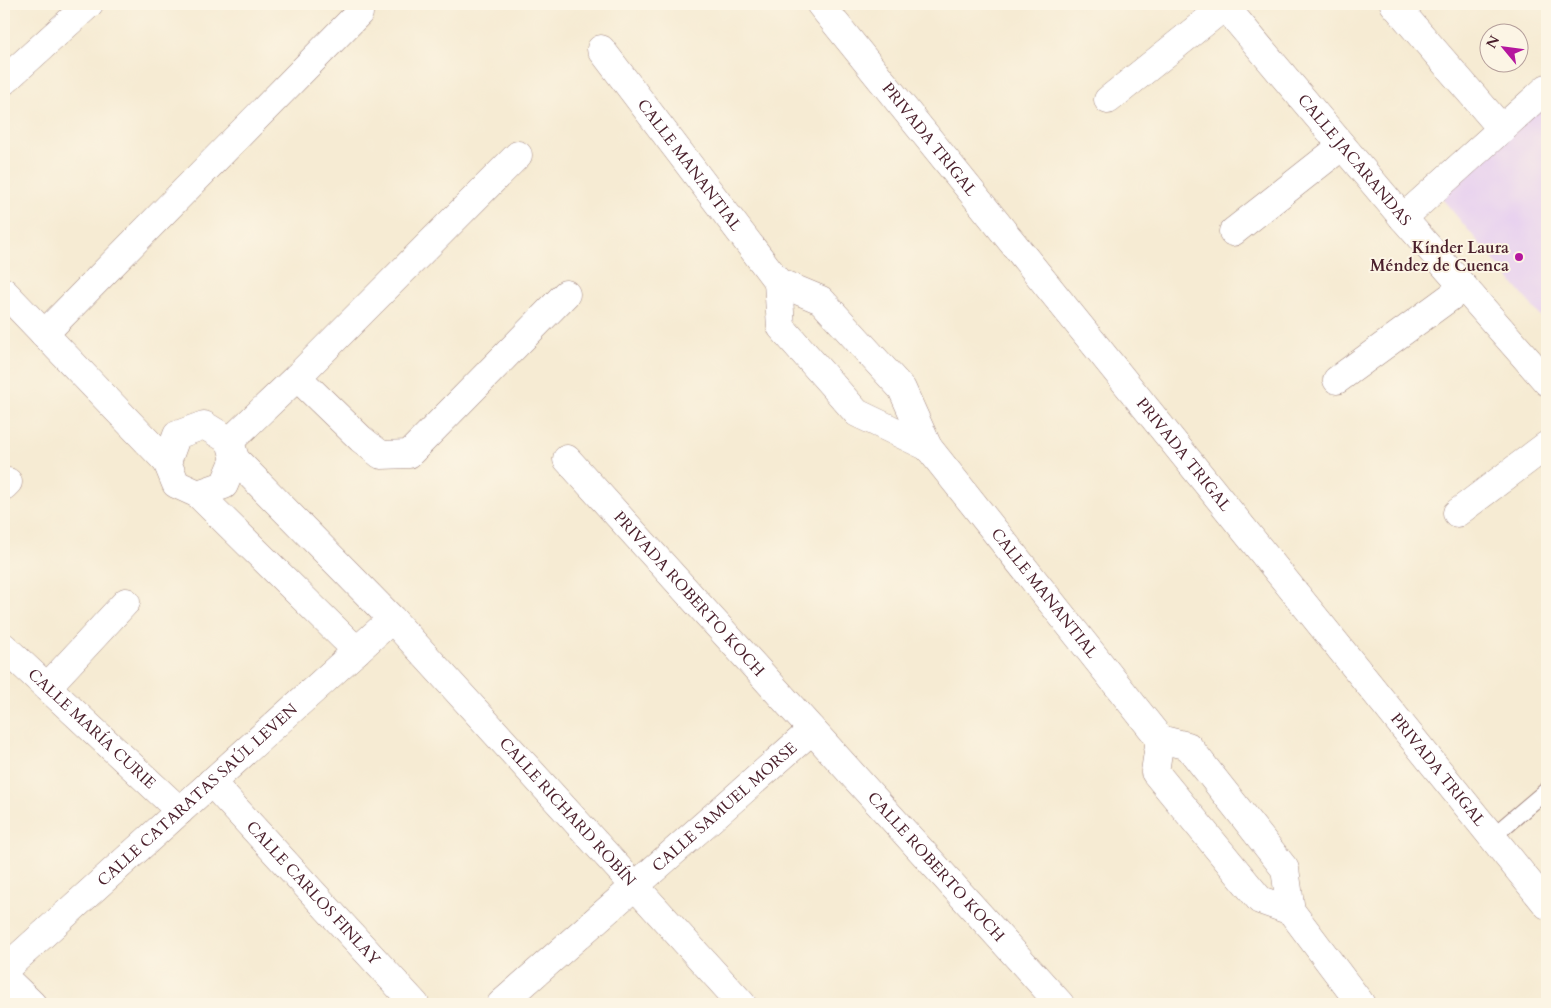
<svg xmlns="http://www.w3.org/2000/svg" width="1551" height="1008" font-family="Cardo,serif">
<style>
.built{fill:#e8d2ef}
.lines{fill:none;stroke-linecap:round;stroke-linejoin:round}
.service-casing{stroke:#a0857f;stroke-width:18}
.minor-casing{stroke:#a0857f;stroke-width:29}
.service{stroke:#fff;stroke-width:16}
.minor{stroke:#fff;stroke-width:28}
.poi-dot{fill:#b5179e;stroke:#fcf5e5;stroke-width:2}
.labels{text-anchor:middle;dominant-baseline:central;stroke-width:4;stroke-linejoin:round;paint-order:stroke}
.street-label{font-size:16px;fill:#4a1f2b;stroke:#fcf5e5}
.poi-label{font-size:16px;font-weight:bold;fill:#4a1f2b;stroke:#fcf5e5;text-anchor:end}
</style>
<rect width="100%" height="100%" fill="#fcf5e5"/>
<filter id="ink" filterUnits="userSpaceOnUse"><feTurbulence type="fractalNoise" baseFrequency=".02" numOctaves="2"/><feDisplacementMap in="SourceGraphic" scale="10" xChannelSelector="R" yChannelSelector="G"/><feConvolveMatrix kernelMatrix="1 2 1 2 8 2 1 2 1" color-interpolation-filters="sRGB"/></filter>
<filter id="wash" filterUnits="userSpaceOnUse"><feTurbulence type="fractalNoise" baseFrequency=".0096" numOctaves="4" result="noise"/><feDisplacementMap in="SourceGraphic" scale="20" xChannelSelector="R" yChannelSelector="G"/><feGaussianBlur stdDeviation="1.12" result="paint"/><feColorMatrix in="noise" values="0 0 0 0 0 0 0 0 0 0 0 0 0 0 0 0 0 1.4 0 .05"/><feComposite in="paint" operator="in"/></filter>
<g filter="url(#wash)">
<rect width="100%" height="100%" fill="#f6ebd3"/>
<!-- built -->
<path class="built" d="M1547,92V324L1434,189Z"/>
</g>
<g filter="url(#ink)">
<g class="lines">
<!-- service casing -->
<g class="service-casing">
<path id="service" d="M1492,837L1547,790"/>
</g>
<!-- minor casing -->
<g class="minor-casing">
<g id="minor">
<path id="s1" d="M820,4L1547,905"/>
<path id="s2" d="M1223,4L1403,218L1547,382"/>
<path d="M1394,4L1502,129"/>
<path id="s3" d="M601,49L778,282L821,300L902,389L928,447L1160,739L1188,746L1285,869L1291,911L1361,1004"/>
<path d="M4,81L89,4"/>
<path d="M1108,100L1225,6"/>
<path d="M1403,218L1547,88"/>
<path d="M1233,232L1342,146"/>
<path d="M778,282L781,327L857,413L928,447"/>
<path d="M4,292L167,462"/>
<path d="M44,334L359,13"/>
<path d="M297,377L361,439L381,455L409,454L566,294"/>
<path d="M1337,380L1464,287"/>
<path d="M204,425L230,441L235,459L224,485L198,494L176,484L167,462L177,435Z"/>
<path d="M230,441L297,377L518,155"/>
<path id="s4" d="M235,459L392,619L742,1004"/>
<path id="s5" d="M567,459L1060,1004"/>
<path d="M4,486L8,482"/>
<path d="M198,494L357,651"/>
<path d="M1457,513L1547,445"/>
<path id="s6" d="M4,647L180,811"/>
<path d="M47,687L126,602"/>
<path d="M1160,739L1155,772L1260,900L1291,911"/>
<path id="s7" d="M211,782L415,1004"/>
<path id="s8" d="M4,970L392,619"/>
<path d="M4,977L32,1004"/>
<path id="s9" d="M501,1004L812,730"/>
</g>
</g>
<!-- service -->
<use href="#service" class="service"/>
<!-- minor -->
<use href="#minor" class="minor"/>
</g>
</g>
<!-- markers -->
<circle class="poi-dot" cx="1519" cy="257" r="5"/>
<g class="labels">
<!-- street labels -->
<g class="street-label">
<text stroke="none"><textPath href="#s1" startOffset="174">PRIVADA TRIGAL</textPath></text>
<text stroke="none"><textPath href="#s2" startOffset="204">CALLE JACARANDAS</textPath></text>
<text stroke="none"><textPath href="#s3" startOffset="146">CALLE MANANTIAL</textPath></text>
<text stroke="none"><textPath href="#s1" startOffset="579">PRIVADA TRIGAL</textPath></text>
<text stroke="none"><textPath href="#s3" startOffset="710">CALLE MANANTIAL</textPath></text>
<text stroke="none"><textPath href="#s5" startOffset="182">PRIVADA ROBERTO KOCH</textPath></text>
<text stroke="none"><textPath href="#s6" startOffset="120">CALLE MARÍA CURIE</textPath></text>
<text stroke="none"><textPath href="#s1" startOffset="984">PRIVADA TRIGAL</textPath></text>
<text stroke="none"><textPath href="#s8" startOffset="261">CALLE CATARATAS SAÚL LEVEN</textPath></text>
<text stroke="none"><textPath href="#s9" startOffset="298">CALLE SAMUEL MORSE</textPath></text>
<text stroke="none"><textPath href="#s4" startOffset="485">CALLE RICHARD ROBÍN</textPath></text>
<text stroke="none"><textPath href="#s5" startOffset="550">CALLE ROBERTO KOCH</textPath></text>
<text stroke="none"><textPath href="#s7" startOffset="151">CALLE CARLOS FINLAY</textPath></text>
</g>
<!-- poi labels -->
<g class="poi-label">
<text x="1509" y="248">Kínder Laura<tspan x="1509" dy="18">Méndez de Cuenca</tspan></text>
</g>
</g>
<!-- margin -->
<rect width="1551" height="1008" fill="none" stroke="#fcf5e5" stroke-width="20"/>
<!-- north arrow -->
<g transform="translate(1504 48) rotate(299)"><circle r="24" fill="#fcf5e5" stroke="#b59f9b"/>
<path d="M0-4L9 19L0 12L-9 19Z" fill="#b5179e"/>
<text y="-8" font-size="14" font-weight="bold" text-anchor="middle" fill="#4a1f2b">N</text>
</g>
</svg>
